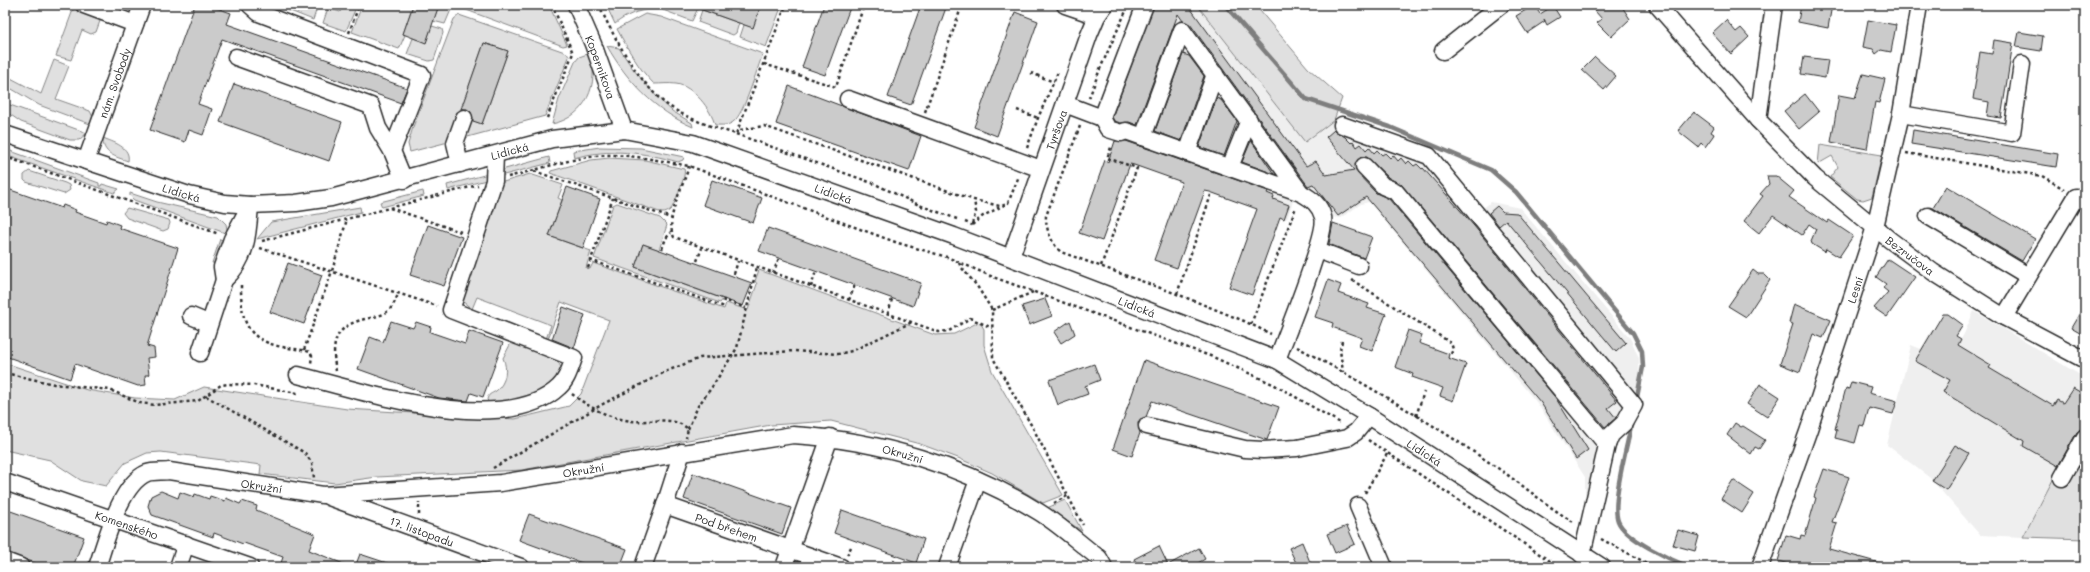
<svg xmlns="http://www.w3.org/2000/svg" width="2090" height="572" font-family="Mali,sans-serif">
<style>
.built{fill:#efefef}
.green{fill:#e0e0e0;stroke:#868686}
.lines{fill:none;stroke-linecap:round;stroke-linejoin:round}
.stream{stroke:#7e7e7e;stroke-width:4.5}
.building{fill:#cbcbcb;stroke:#2b2b2b}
.minor-casing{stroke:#2b2b2b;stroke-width:19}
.path{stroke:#2b2b2b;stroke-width:2.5;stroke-dasharray:3 3;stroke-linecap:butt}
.minor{stroke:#fff;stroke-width:16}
.labels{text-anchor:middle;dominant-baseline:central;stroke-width:4;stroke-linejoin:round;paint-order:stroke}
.street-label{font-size:11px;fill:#2b2b2b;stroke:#fff}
</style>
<rect width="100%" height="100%" fill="#fff"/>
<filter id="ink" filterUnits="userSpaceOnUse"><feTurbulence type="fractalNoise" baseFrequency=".025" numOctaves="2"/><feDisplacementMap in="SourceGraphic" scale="8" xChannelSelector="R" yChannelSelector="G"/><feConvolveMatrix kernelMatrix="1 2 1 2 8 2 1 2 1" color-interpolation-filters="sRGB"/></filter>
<g filter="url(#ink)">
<!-- built -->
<path class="built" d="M1137,5H1197L1305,142L1334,120L1432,150L1482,209L1491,202L1520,208L1630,338L1639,358V403L1615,437L1610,474L1597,529L1585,521V477L1537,403L1369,202L1361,204L1341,218L1316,216L1309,204L1295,195L1287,219L1110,156L1115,140L1094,122Z
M1974,311L2085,378V425L2057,472L2023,537L1980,535L1930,478L1887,445L1911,345L1921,349L1931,331L1957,346L1964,334Z"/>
<!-- green -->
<path class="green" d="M275,5H318L313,20Z
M343,5H357L346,31L323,23L328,8L340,12Z
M362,5H413L403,34L405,35L399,49L352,32Z
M439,5H453L445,24L433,21Z
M459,5H549L567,45L563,46L461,8Z
M606,5H652L651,9C637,11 626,15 615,24Z
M656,5H689L698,8L692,21L655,7Z
M760,5H782L766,47L740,37L744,25Z
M1197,5H1255L1308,68L1342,98L1334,120L1305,142Z
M74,7L98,16L100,21L96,32L91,34L82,30L71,60L56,56Z
M702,10L739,23L736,33L733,35L698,22Z
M645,14L661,17L763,54C757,68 744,115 733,122C728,126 722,125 715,125C711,109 693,86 676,84C669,83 661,84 654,84C638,68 628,49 617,29Z
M459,15L562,51L567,53L569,57L545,116L464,138L469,119L482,124L508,51L484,43L459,115L452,141L410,152L408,144L413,127L454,19Z
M432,26L442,29L443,33L434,60L429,61L407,54L413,38L426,42Z
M607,46L619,48L633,69L657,97L672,111L692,123L693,127C655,111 627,81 607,46Z
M590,53C600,84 586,117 552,124L559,99L575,62L579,57Z
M54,60L69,66L56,99L90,111L93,117L90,124L39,105L5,85V75L41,94Z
M7,105H10L87,133L79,140H70L21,122L5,111Z
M103,138C113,142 131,147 128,161C116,157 102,154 103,138Z
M1820,145L1882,155L1872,197L1863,200L1857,199L1830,177L1838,167L1832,156L1818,164Z
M600,147L641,148L684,157L683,160L678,162C644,152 609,148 574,158L573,151Z
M5,149L99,183V186H101L102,184L119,189L114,193L5,155Z
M549,157L550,163L500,176L505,169Z
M609,158L645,160L684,169C687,174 675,204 671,209C668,212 666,213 662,213L550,173L551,171L591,160Z
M29,171L65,183L69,185L70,190L64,194L26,182L24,180V175Z
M488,174L490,179L448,190L447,185Z
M530,174L563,185L558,198L562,200L549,236L591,251L586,268L590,269L593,263L724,309L726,303L748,310L757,284L755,281L759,270L935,335L954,334L977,323L981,324L984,329V345L992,371L1063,495L1043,503L992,473L958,458L920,444L831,421L771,425L522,470L377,477L335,483L260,474L261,465L161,452L147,453L125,463L106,486L82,481L50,460L5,450V363L87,390L135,398L175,400L204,387L347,409L515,419L569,406L581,394L609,320L561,302L547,342L546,339L551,325L477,297L472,309L462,301L500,183Z
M423,191L424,196L382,207L380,202Z
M130,193L157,202L218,216L226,224L228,234L134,200L130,196Z
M617,203L660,218L667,225L659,250L643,244L635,267L723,299L720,303L594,258L613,205Z
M360,207L361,212L257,239L271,222Z
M127,208L169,220L170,223L168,229L163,231L127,218L123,213Z
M220,239L226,241L215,263H212Z
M511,338L555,357L562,369L558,380L535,394L516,401L489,402L487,400C488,394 491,394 496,391C506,383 508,369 503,358L511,343Z
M2085,425V539L2023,537L2057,472Z
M1065,500L1082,531L1047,508Z
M2085,549V567H2078Z
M798,559L820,567H791Z"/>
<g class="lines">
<!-- stream -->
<path class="stream" d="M1225,5L1306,99L1390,127L1491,170L1516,192L1633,333L1642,351L1643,367L1636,402
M1632,421C1628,443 1611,502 1618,521C1625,539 1671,560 1689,567"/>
</g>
<!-- building -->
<path class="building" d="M195,5H208L231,13L227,24L407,88L401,103L222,39L198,104L212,109L203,135L189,130L185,142L150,130Z
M413,5H439L426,43L403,34Z
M694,5H761L753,28L694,7Z
M824,5H851L825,75L802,67Z
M921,5H947L911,105L888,97Z
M1154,5H1188L1306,166L1316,161L1326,175L1354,170L1326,137L1334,130L1345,137L1351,143L1353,141L1357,147L1361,144L1366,150L1369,147L1374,153L1377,150L1382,155L1385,153L1390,158L1393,155L1398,161L1401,158L1406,164L1409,161L1414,166L1417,164L1422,169L1423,168L1474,226L1617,401L1608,408L1616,418L1605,427L1402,185L1389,178L1367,157H1361L1355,164L1357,173L1376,193L1389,199L1555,397L1588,450L1576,459L1541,403L1366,197L1338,216L1313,184L1308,186L1190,24L1183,21L1178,14L1137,125L1129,122L1121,123L1114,121L1112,117Z
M1534,5L1540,14L1553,6L1560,17L1547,25L1544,19L1545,21L1527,33L1516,16Z
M1602,5H1621L1630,19L1611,37L1597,23L1602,19L1595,11Z
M1801,5H1832L1828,28L1798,22Z
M1015,12L1038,21L997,136L974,127Z
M1726,20L1736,32L1741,28L1749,37L1731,54L1712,33Z
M1868,20L1896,25L1891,52L1881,50L1876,54L1873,49L1863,47Z
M2019,32L2043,36L2041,51L2016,47Z
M1994,40L2013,43L2001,118L1987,116L1989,102L1973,99L1980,52L1992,54Z
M484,43L508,51L482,124L473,121L471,112L467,109H461Z
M1183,54L1189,56L1204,76L1181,141L1155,131Z
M1595,57L1616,76L1604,90L1582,70Z
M1804,57L1828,60L1825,78L1801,74Z
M1863,74L1885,79L1879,103L1875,102L1867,149L1831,142L1839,95L1855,98Z
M234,84L342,122L329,161L220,122Z
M789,86L921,136L909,171L776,124Z
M1805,94L1819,112L1799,129L1784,111Z
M1217,98L1221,100L1237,121L1224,156L1199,147Z
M1694,112L1714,127L1711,132L1714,134L1713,136L1705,147L1701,143L1698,147L1678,131Z
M1913,130L2058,154L2056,167L1911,144Z
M1115,141H1126L1268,191L1267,193L1274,196L1273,199L1289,205L1284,219L1280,217L1252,295L1229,287L1257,209L1210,192L1205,191L1177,268L1154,260L1182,182L1134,165L1130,164L1102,241L1079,233L1105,160L1108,162Z
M1251,141L1252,142L1274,174L1242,162Z
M1767,176H1776L1794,191L1789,197L1827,223L1829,220L1853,236L1839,257L1826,249L1825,252L1812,244L1811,241L1816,229L1809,224L1802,235L1773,215L1759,233L1744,221L1763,196L1760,194L1769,184Z
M712,180L762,198L753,223L703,205Z
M1946,186L2035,239L2022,261L1933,208Z
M567,187L600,199L583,248L549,236Z
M5,188L62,208L63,205L76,210L75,212L106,223L107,220L120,225L119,228L178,248L147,346L154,348L155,357L147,358L149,375H145L146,385L138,386L75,364L70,379L5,356Z
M1497,206L1503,212L1517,213L1626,343L1616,352L1506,220L1499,226L1489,213Z
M1333,223L1372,237L1364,258L1329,244Z
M428,225L462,237L444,286L410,275Z
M768,228L921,283L913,306L759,251Z
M643,244L752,283L743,306L635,267Z
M1888,259L1915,277L1887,317L1874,308L1888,292L1883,288L1886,284L1876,277Z
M288,263L322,275L304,324L270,312Z
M1753,270L1758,274H1764L1770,280L1746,317L1728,306Z
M1328,280L1341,285L1338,293L1369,304L1367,308L1386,314L1372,351L1359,346L1362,338L1332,327L1333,323L1315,317Z
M1045,299L1052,316L1029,325L1022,306Z
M1794,304L1831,320L1823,338L1813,334L1800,372L1780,364L1793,324L1789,323Z
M2085,304V336L2071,328Z
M563,307L585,315L574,348L552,339Z
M1943,314H1948L1963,325L1956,336L1961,339L1958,345L1991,365L1989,368L2053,406L2057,400L2063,403L2073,388L2085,395V428L2077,432L2058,466L2023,446L2024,441L1943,392L1950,380L1915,361Z
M391,321L413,328L416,322L431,327L430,332L465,344L469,331L503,343L483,397L471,393L468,401L439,398L358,369L370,337L383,342Z
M1070,321L1075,334L1061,343L1054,332Z
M1408,330L1422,335L1419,343L1449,354L1448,358L1466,364L1453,401L1440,396L1443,388L1412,377L1413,374L1395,367Z
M1144,360L1279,407L1267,440L1152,401L1146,417L1140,419L1138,423L1140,433L1132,456L1113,449Z
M1094,364L1100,380L1085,386L1088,394L1058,405L1049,380Z
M1851,382L1871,387L1869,393L1897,401L1893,414L1869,408L1864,426L1860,425L1855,443L1835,438L1837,430L1835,429L1846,388L1849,389Z
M1760,384L1780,397L1767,417L1747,404Z
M1735,423L1741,427L1743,426L1765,440L1759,449L1755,447L1751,454L1727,435Z
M1955,445L1969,453L1946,490L1932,481Z
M1824,469L1849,477L1832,522L1837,523L1829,549L1880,563L1879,567H1791L1792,565L1778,561L1786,535L1800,539L1801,535L1805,536L1816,498L1814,497Z
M693,473L791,508L782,534L684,499Z
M1733,480L1754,494L1742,513L1721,499Z
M161,491L178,498L180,492L194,497L195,494L209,499L210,496L225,501L226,498L240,504L242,501L257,506L256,510L315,534L309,550L351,567H292L281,563L283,557L244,543L243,544L214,533L213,537L152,515L148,506L151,496Z
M5,509L84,537L73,567H46L5,552Z
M842,510L924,539L916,563L834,533Z
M529,514L627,549L620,567H593L519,540Z
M1347,526L1355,544L1335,553L1327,534Z
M1678,530L1699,536L1695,551L1673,545Z
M1302,542L1312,567H1298L1289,548Z
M1159,546L1168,565L1199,548L1205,559L1191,567H1139L1134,559Z
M360,554L393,565L392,567H355Z"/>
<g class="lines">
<!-- minor casing -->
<g class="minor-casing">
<g id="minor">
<path d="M84,5L135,24"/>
<path d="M250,5L259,13L422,75L392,151L404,180"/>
<path id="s1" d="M576,5L593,44L624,130"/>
<path d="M1065,5L1097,16"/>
<path id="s2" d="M1657,5L1758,120L1815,178L1890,240L1933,272L2004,317L2085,360"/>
<path d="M1443,51L1501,5"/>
<path d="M236,57L371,106L378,128L392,151"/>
<path d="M848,99L1041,169"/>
<path d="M1065,104L1102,118L1145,5"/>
<path d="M1901,114L2012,133L2022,64"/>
<path d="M1102,118L1108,129L1121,133L1126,131L1301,193C1312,199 1320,205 1323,217C1328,233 1285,338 1277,360"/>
<path d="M1758,120L1774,5"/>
<path d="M1342,125L1429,156L1634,405L1624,423L1611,435L1607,445"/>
<path id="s3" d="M5,134L189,195L225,203L250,205L296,203L331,198L552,139L624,130L693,143L954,236L1277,360L1369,416L1602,567"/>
<path d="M1143,137L1182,30L1301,193"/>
<path d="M1187,153L1215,74"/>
<path id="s4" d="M86,161L142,5"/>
<path d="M460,164L455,143L464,118"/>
<path d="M1364,166L1383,186L1395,191L1607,445L1582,555"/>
<path d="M1230,167L1249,120"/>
<path d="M1928,216L2028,276"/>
<path d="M1318,250L1359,266"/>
<path id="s5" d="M1011,257L1089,35L1097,16L1105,5"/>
<path d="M224,280L222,267L232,239L247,211"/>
<path d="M191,316L208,323"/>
<path d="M2004,317L2076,197L2085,202"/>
<path d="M200,353L224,280C247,260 248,233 250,205"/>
<path d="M298,375C362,391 505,439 559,387C567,380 570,369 574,358L451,310L494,181L495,155"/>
<path d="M1147,426L1245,449L1263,450L1297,448L1347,438L1356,432L1369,416"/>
<path id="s6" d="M682,452L665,505L841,567"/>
<path d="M2062,478L2085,437"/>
<path id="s7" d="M5,482L250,567"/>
<path id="s8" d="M329,497L521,567"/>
<path d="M1358,506L1384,567"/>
<path d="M5,561L21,567"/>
<path id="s9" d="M97,567C106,541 120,484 147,473C153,471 163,472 169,471L323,495L501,483L793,435C879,440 965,466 1039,512C1060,525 1079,543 1099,558L1104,567"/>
<path d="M178,567L186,544"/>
<path d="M643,567L665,505"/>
<path d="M784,567L830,437"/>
<path d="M947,567L978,480"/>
<path id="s10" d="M1760,567L1809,429L1875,227L1901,114L1919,5"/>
</g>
</g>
<!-- path -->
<path class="path" d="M599,5C612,35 640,84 666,104C687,119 712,127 736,134L786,5
M349,33L359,5
M764,64L836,87L864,5
M1031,73L1054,82
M1089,98L1100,69L1126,11
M1017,110L1038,118
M925,112L962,5
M547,118L573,53L552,5
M1080,126L1046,216C1045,227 1052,245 1061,252L1177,294L1244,321L1271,334
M740,130L764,126L974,200L1000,206
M736,134L875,184L919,205L957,219
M1027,148L1038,118L1058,72
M1906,153L2042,176L2064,189
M5,162L12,159L219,234
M689,166C684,185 664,220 674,237L939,332L949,331L970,318L992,328
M534,171L671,218
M508,177C540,169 574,157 607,155C635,155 662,161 689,166L898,243L947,257L993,277L1213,357L1273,384L1342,424
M390,208L461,232
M965,222L972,225
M972,224L976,212L974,200
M972,225L983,216L1008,203L1019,176
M262,241L478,185
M260,248L437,306
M662,249L666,238L671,233
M590,260L722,306L724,300L746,308
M697,261L702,248
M959,263L961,267L977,286L992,310L993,358L1034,430L1083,525
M1101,266L1137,168L1107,158L1112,145
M588,268L613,198
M773,273L779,258
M734,274L738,261
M1352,280L1451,343L1453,349L1451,354
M241,285C241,320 245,339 282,347C292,349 301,349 310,352L312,356L311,363
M811,287L816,271
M1177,294L1211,195
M849,300L855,285
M992,310L1033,292
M888,314L892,299
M1251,324L1296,207
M1342,341L1340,350L1343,372
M1297,347C1364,383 1430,422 1493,465C1521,483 1546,506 1575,523
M304,350L332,271L347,219
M336,371C330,339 337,324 370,318C377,316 385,315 390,309C394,305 396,298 399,293
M5,373L54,384L110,390L140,403L155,405L198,401L221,385L229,384L254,385L297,393L300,392
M572,394C590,408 609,418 631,421C650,423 673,415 688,429L686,438
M206,396L305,453L312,463L314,478
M1416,416L1424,392
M688,429L698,406L712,387L737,348L757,267
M1368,440L1559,567
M493,468L603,404L667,371L700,358L794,351L838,354L852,351L912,322
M1365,493L1387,454
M1054,503L1069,495
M419,515V502
M1601,539L1654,567
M847,555L852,545
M892,567L894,560"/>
<!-- minor -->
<use href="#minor" class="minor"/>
</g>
</g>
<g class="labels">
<!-- street labels -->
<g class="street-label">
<text stroke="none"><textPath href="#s1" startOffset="67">Kopernikova</textPath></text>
<text stroke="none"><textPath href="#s4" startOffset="83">nám. Svobody</textPath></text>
<text stroke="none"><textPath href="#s5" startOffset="135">Tyršova</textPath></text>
<text stroke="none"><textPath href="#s3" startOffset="522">Lidická</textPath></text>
<text stroke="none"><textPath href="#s3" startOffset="186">Lidická</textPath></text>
<text stroke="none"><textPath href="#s3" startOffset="858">Lidická</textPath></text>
<text stroke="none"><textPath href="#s2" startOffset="357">Bezručova</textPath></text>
<text stroke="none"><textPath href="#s10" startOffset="293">Lesní</textPath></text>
<text stroke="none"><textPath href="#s3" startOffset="1182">Lidická</textPath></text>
<text stroke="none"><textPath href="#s3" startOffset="1506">Lidická</textPath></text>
<text stroke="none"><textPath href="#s9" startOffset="873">Okružní</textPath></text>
<text stroke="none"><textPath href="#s9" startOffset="549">Okružní</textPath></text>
<text stroke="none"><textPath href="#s9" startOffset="225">Okružní</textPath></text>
<text stroke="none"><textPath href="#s7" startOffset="129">Komenského</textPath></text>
<text stroke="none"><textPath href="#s6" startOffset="121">Pod břehem</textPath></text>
<text stroke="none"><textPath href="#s8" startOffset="99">17. listopadu</textPath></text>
</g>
</g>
<!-- margin -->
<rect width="2090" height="572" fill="none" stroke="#fff" stroke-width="20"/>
<rect x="10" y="10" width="2070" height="552" fill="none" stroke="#2b2b2b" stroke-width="1.5" filter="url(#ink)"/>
</svg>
